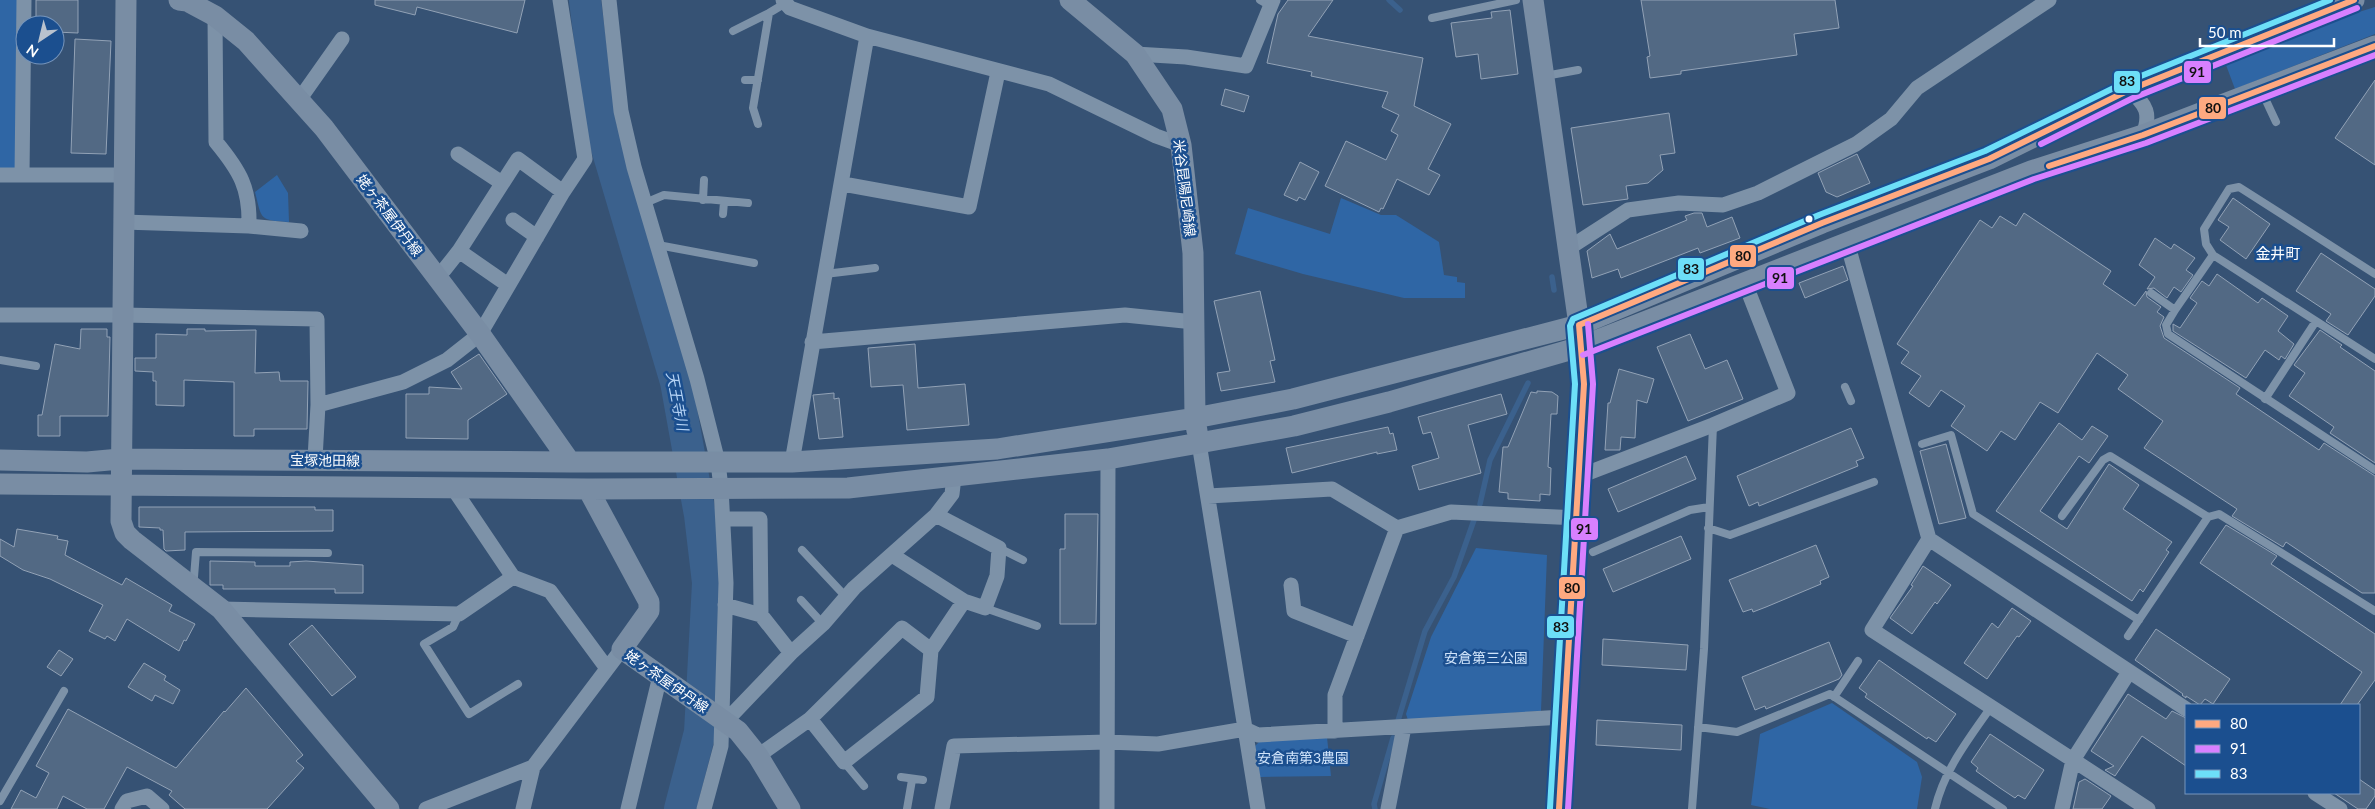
<svg xmlns="http://www.w3.org/2000/svg" width="2375" height="809" font-family="Lato,'Noto Sans JP',sans-serif">
<style>
.green{fill:#2f66a5}
.lines{fill:none;stroke-linecap:round;stroke-linejoin:round}
.stream{stroke:#3b618d;stroke-width:5.5}
.river{stroke:#3b618d;stroke-width:32}
.building{fill:#526984;stroke:#92a2b6}
.lane{stroke:#7d92a8;stroke-width:8}
.street{stroke:#7d92a8;stroke-width:15}
.secondary{stroke:#798da4;stroke-width:21}
.bus-1-casing{stroke:#1b4f8f;stroke-width:10}
.bus-2-casing{stroke:#1b4f8f;stroke-width:10}
.bus-3-casing{stroke:#1b4f8f;stroke-width:10}
.bus-1{stroke:#ffa980;stroke-width:6}
.bus-2{stroke:#d880ff;stroke-width:6}
.bus-3{stroke:#6ddff8;stroke-width:6}
.bus-dot{fill:#fff;stroke:#1b4f8f;stroke-width:2}
.labels{text-anchor:middle;dominant-baseline:central;stroke-width:5;stroke-linejoin:round;paint-order:stroke}
.street-label{font-size:14px;fill:#fff;stroke:#1b4f8f}
.park-label{font-size:14px;fill:#cfe3fa;stroke:#1b4f8f}
.neighbourhood-label{font-size:15px;fill:#fff;stroke:#1b4f8f}
.water-label{font-size:15px;font-style:italic;fill:#b5d3f5;stroke:#1b4f8f}
.line-badge{stroke:#1b4f8f;stroke-width:2}
.pale-badge-label{font-size:14px;text-anchor:middle;font-weight:bold;fill:#111}
</style>
<rect width="100%" height="100%" fill="#365274"/>
<!-- green -->
<path class="green" d="M0,0H18L16,168L0,169Z
M2375,7V34L2235,89L2226,65L2346,16Z
M277,175L288,193L289,222C259,220 262,220 255,192Z
M1341,198L1381,215H1396L1439,242L1444,275L1457,277V282L1465,283V298H1404L1303,274L1235,254L1248,208L1330,234Z
M1476,548L1547,555L1541,711L1408,720L1406,714L1431,637Z
M1832,703L1917,762L1922,777L1917,809H1770L1751,805L1760,734Z
M1327,737L1331,776L1260,777L1255,746L1260,741Z"/>
<g class="lines">
<!-- stream -->
<path class="stream" d="M1389,0L1400,10
M1552,277L1554,290
M1480,504L1490,460L1528,383
M1397,724L1425,631L1454,577L1474,520
M1375,809L1374,804L1393,738"/>
<!-- river -->
<path class="river" d="M585,0L601,128L676,382L700,515L708,583L700,732L680,809"/>
</g>
<!-- building -->
<path class="building" d="M36,0H78V33L55,32V25H36Z
M375,0H525L517,33L417,7L415,15L375,5Z
M1288,0H1333L1308,36L1423,58L1414,106L1451,124L1428,169L1440,175L1429,195L1397,179L1383,209L1381,208L1379,212L1325,186L1346,141L1386,160L1398,135L1391,131L1399,115L1382,107L1388,92L1311,76L1312,72L1267,63L1278,14Z
M1641,0H1835L1839,28L1794,34L1797,55L1681,71V74L1650,78L1647,57L1650,56Z
M1510,10L1518,74L1481,79L1478,54L1456,57L1451,23L1492,18L1491,12Z
M75,39L111,41L106,154L71,153Z
M2375,80V165L2335,138Z
M1225,89L1249,96L1244,112L1221,105Z
M1669,113L1675,153L1660,155L1663,170L1648,183L1626,186L1628,199L1583,205L1571,128Z
M1857,154L1870,183L1837,197L1826,192L1818,173Z
M1300,162L1319,172L1305,200L1299,197L1297,201L1284,195Z
M2233,198L2270,224L2246,259L2220,240L2229,227L2218,220Z
M1694,213H1702L1707,227L1732,217L1740,238L1700,253L1698,248L1621,278L1618,269L1592,278L1587,251L1610,234L1617,249L1687,220L1685,216Z
M2024,213L2111,271L2103,284L2135,306L2146,291L2147,297L2161,307L2157,312L2164,317L2160,326L2164,338L2240,388L2236,394L2319,450L2324,443L2375,476V593H2362L2286,542L2283,547L2232,516L2237,509L2144,448L2163,421L2118,389L2128,375L2097,353L2058,413L2040,402L2015,440L2001,431L1987,451L1951,426L1965,406L1941,390L1929,407L1909,393L1921,376L1901,363L1909,352L1897,344L1980,220L1992,228L2000,216L2016,226Z
M2155,238L2171,249L2174,244L2195,258L2186,270L2193,275L2181,292L2174,287L2167,298L2154,288L2147,289L2155,277L2139,265Z
M2321,253L2375,289V296L2348,335L2326,321L2331,314L2296,291Z
M1843,266L1848,280L1805,298L1799,283Z
M2217,274L2258,303L2262,298L2288,316L2278,331L2294,344L2285,359L2281,356L2279,360L2265,350L2246,378L2173,331V324L2180,328L2197,303L2190,298L2202,281L2209,286Z
M1260,291L1275,360L1270,361L1275,382L1221,391L1217,373L1230,371L1214,301Z
M81,329H107V337H110L108,416H60V436H38V415H42L55,344L80,349Z
M187,329H205V331L256,330L255,373L279,372L280,381H308L307,429H254V436H234V382L184,380V406L156,405V381H153V372L135,371V358H156V334L187,335Z
M2320,330L2342,345L2340,347L2375,371V463L2330,433L2334,427L2289,396L2305,373L2294,365Z
M1690,334L1705,369L1727,360L1743,399L1688,421L1657,347Z
M915,344L918,388L965,384L969,425L907,430L903,385L871,387L868,348Z
M479,354L507,394L468,420V439L406,438V394H429V387L462,389L451,372Z
M1619,369L1654,379L1647,403L1637,400L1635,438L1621,437L1620,450H1605L1608,403H1610Z
M1537,391L1552,392L1558,396L1557,414H1551L1548,467L1551,468L1550,495L1540,494V501L1508,499V493L1499,492L1503,447H1508L1531,392L1537,393Z
M834,393V399L839,398L843,437L819,439L813,395Z
M1501,394L1507,414L1468,425L1481,473L1419,490L1412,466L1439,458L1431,432L1423,434L1418,417Z
M2059,423L2082,440L2092,426L2108,436L2089,463L2079,456L2040,511L2067,529L2109,464L2139,485L2123,509L2172,542L2166,550L2169,552L2143,592L2140,589L2132,601L1996,511Z
M1388,427L1390,434L1393,433L1397,450L1377,454V452L1292,473L1286,448Z
M1851,428L1864,458L1856,461L1858,466L1759,506L1758,502L1749,506L1737,476Z
M1946,444L1966,518L1939,524L1920,451Z
M1686,456L1696,479L1618,512L1608,489Z
M139,507H315V510H333V531L185,532V550L166,551L164,549L163,530H160V528L139,527Z
M1065,514H1098L1096,624H1060V549H1065Z
M2226,525L2277,556L2271,564L2375,634V680L2357,705H2340L2362,672L2200,563Z
M17,529L58,536L57,539L68,541L65,555L122,585L126,578L172,605L169,611L195,624L186,641L184,640L179,651L127,619L115,641L107,636L105,639L89,631L103,605L50,579L23,570L0,556V539L14,547Z
M1681,536L1691,559L1613,592L1603,569Z
M1816,545L1829,577L1820,581L1821,584L1766,607L1753,612L1752,609L1743,612L1729,580Z
M210,561L255,562V566H290V562L306,561L363,565V593H335V589H223V585H210Z
M1923,566L1951,585L1937,604L1935,602L1912,634L1890,618L1913,586L1911,585Z
M2012,608L2031,621L2019,637L2017,636L1987,679L1964,663L1992,623L1998,628Z
M312,625L356,677L332,696L289,644Z
M2156,629L2230,679L2213,704L2205,699L2200,705L2186,696V698L2182,695L2183,694L2135,660Z
M1603,639L1688,645L1686,670L1602,665Z
M1829,642L1842,675L1839,679L1766,709L1765,706L1755,710L1742,677Z
M59,650L73,659L61,676L47,667Z
M1879,660L1956,714L1936,742L1928,737L1927,739L1865,697L1867,694L1859,688Z
M144,663L166,676L164,680L180,690L173,704L155,695L152,701L128,687Z
M246,688L303,755L296,761L304,768L267,809H185L169,795L172,791L127,767L104,809H87L63,796L57,809H11L21,790L36,798L49,773L36,766L68,709L176,768L224,711L225,712Z
M2128,694L2166,719L2172,711L2186,718V766L2142,736L2115,776L2105,770L2114,766L2091,751Z
M1597,720L1682,725L1681,750L1596,745Z
M1990,734L2044,770L2025,799L2018,795L2015,798L2000,788L1976,771L1978,768L1971,762Z
M2085,779L2111,796L2102,809H2073L2079,782Z
M2359,779L2375,790V796L2366,809H2358L2334,793H2359Z"/>
<g class="lines">
<!-- lane -->
<path class="lane" d="M1260,0L1269,5
M1432,18L1516,0
M733,31L769,13
M1545,76L1578,70
M745,80H758
M2262,92L2276,122
M758,124L753,108L769,13L784,4
M703,200L704,180
M645,203L664,195L748,203
M723,214L724,202
M658,245L754,263
M2213,255L2175,310L2166,325L2168,334L2375,470
M825,274L875,268
M2375,274L2239,187L2229,189L2204,229L2206,244L2213,255L2375,359
M2151,293L2175,310
M0,360L36,366
M1845,387L1851,401
M2265,399L2316,321
M1922,444L1951,435L1973,514L2139,620
M2062,516L2103,460L2110,456L2208,517
M1708,528L1730,535L1874,482
M999,548L1023,560
M802,550L846,597
M1593,552L1690,510L1709,507
M190,584L194,577L196,552L328,553
M801,600L823,624
M985,608L1037,626
M459,614L453,627L424,644L469,714L518,684
M2128,636L2208,517L2219,514L2375,611
M1834,697L1858,661
M1698,727L1737,732L1830,694L2003,809
M844,762L864,786
M901,777L923,780
M0,801L64,691
M907,809L912,780
M1692,809L1704,649L1713,425
M1935,809C1944,770 1968,740 1991,707"/>
<!-- street -->
<path class="street" d="M609,0L621,111L634,167L697,379L718,462L721,488L726,583L721,746L704,809
M783,0L790,8L867,36L1049,84L1156,136L1181,145
M215,16L216,142C240,171 250,188 249,226
M1135,54L1186,57L1246,66L1273,0
M2129,90C2147,105 2151,114 2143,135
M299,100L342,39
M458,154L502,183
M0,175H123
M22,175L24,0
M843,184L969,207L998,72
M513,220L537,237
M123,222L249,226L301,231
M1847,242L1929,539L2186,709
M1569,248L1628,210L1679,203L1723,205L1758,193L1856,144L1891,119L1917,88L2049,0
M434,274L444,270L459,251
M508,285L459,251L518,159L563,192
M0,315H123L317,319L318,405L315,459
M812,342L1125,315L1194,322
M318,405L403,382L447,360L480,334L563,192L585,159L560,0
M1199,443L1258,809
M792,462L867,36
M1580,476L1713,425L1788,393L1745,283
M453,488L513,577L550,591L606,667
M1208,496L1332,489L1397,528
M724,519H760L761,615L791,653
M1929,539L1872,630L2073,760L2062,809
M892,555L964,601L985,608L997,576L999,548L936,515
M1291,585L1294,611L1357,636
M725,605L761,615
M221,609L459,614L513,577
M2129,672L2073,760L2148,809
M810,719L844,762L927,697L931,650L964,601
M725,722L791,653L823,624L854,588L936,515L952,494L954,477
M1335,731V695L1397,528L1451,512L1578,518
M758,756L810,719L902,628L931,650
M2315,793L2340,809
M122,809L127,801L147,796L162,809
M426,809L533,767
M523,809L533,767L622,649
M628,809L660,676
M942,809L954,746L1107,742L1158,744L1245,729L1258,735L1564,717
M1107,809L1108,459
M1388,809L1404,727"/>
<!-- secondary -->
<path class="secondary" d="M126,0L121,521L125,533L132,540L221,609L389,809
M179,0L187,1L215,16L246,41L324,128L480,334L570,462
M1070,0L1135,54L1172,109L1181,145L1193,253L1195,418L1197,431
M1533,0L1579,325L1584,384L1578,518L1559,809
M0,460L87,462L120,459L570,462H792L997,449L1195,418L1293,399L1579,325L1822,223L1989,159L2129,90L2354,0
M0,484L588,489L848,488L1108,459L1199,443L1294,426L1389,402L1580,347L2031,171L2143,135L2375,46
M588,489L649,602V611L622,649L738,731L758,756L790,809"/>
<!-- bus-1 casing -->
<g class="bus-1-casing">
<path id="bus-1" d="M2049,166L2143,135L2375,46
M1559,809L1584,384L1579,325L1822,223L1989,159L2129,90L2354,0"/>
</g>
<!-- bus-2 casing -->
<g class="bus-2-casing">
<path id="bus-2" d="M2041,144L2133,98L2357,8
M1583,355L2034,179L2146,143L2375,55
M1568,809L1593,384L1588,324"/>
</g>
<!-- bus-3 casing -->
<g class="bus-3-casing">
<path id="bus-3" d="M1550,808L1575,384L1570,326L1573,319L1819,215L1985,151L2126,82L2330,0"/>
</g>
<!-- bus-1 -->
<use href="#bus-1" class="bus-1"/>
<!-- bus-2 -->
<use href="#bus-2" class="bus-2"/>
<!-- bus-3 -->
<use href="#bus-3" class="bus-3"/>
</g>
<!-- markers -->
<circle class="bus-dot" cx="1809" cy="219" r="4.5"/>
<g class="labels">
<!-- street labels -->
<g class="street-label">
<text transform="translate(1185 188) rotate(83)">米谷昆陽尼崎線</text>
<text transform="translate(390 215) rotate(53)">姥ヶ茶屋伊丹線</text>
<text transform="translate(325 460) rotate(1)">宝塚池田線</text>
<text transform="translate(667 681) rotate(35)">姥ヶ茶屋伊丹線</text>
</g>
<!-- park labels -->
<g class="park-label">
<text x="1486" y="657">安倉第三公園</text>
<text x="1303" y="757">安倉南第3農園</text>
</g>
<!-- neighbourhood labels -->
<g class="neighbourhood-label">
<text x="2278" y="253">金井町</text>
</g>
<!-- water labels -->
<g class="water-label">
<text transform="translate(678 401) rotate(79)">天王寺川</text>
</g>
</g>
<g class="line-badge">
<rect x="2183" y="60" width="29" height="24" rx="5" fill="#d880ff"/>
<rect x="2113" y="70" width="28" height="24" rx="5" fill="#6ddff8"/>
<rect x="2198" y="96" width="29" height="24" rx="5" fill="#ffa980"/>
<rect x="1729" y="244" width="28" height="24" rx="5" fill="#ffa980"/>
<rect x="1677" y="257" width="28" height="24" rx="5" fill="#6ddff8"/>
<rect x="1766" y="266" width="29" height="24" rx="5" fill="#d880ff"/>
<rect x="1570" y="517" width="29" height="24" rx="5" fill="#d880ff"/>
<rect x="1558" y="576" width="28" height="24" rx="5" fill="#ffa980"/>
<rect x="1546" y="615" width="29" height="24" rx="5" fill="#6ddff8"/>
</g>
<g class="pale-badge-label">
<text x="2197" y="77">91</text>
<text x="2127" y="86">83</text>
<text x="2213" y="113">80</text>
<text x="1743" y="261">80</text>
<text x="1691" y="274">83</text>
<text x="1780" y="283">91</text>
<text x="1584" y="534">91</text>
<text x="1572" y="593">80</text>
<text x="1561" y="632">83</text>
</g>
<!-- legend -->
<rect x="2185" y="704" width="175" height="90" fill="#1b4f8f" stroke="#7695bc"/>
<rect x="2195" y="720" width="25" height="8" fill="#ffa980" stroke="#7695bc"/>
<text x="2230" y="729" font-size="15" fill="#ffffff">80</text>
<rect x="2195" y="745" width="25" height="8" fill="#d880ff" stroke="#7695bc"/>
<text x="2230" y="754" font-size="15" fill="#ffffff">91</text>
<rect x="2195" y="770" width="25" height="8" fill="#6ddff8" stroke="#7695bc"/>
<text x="2230" y="779" font-size="15" fill="#ffffff">83</text>
<!-- north arrow -->
<g transform="translate(40 40) rotate(215)"><circle r="24" fill="#1b4f8f" stroke="#7695bc"/>
<path d="M0-4L9 19L0 12L-9 19Z" fill="#b9c2ce"/>
<text y="-8" font-size="14" font-weight="bold" text-anchor="middle" fill="#ffffff">N</text>
</g>
<!-- scale -->
<path d="M2200 38v8h134v-8" fill="none" stroke="#ffffff" stroke-width="2.5"/>
<text x="2208" y="38" font-size="15" fill="#ffffff" stroke="#1b4f8f" stroke-width="4" paint-order="stroke">50 m</text>
</svg>
